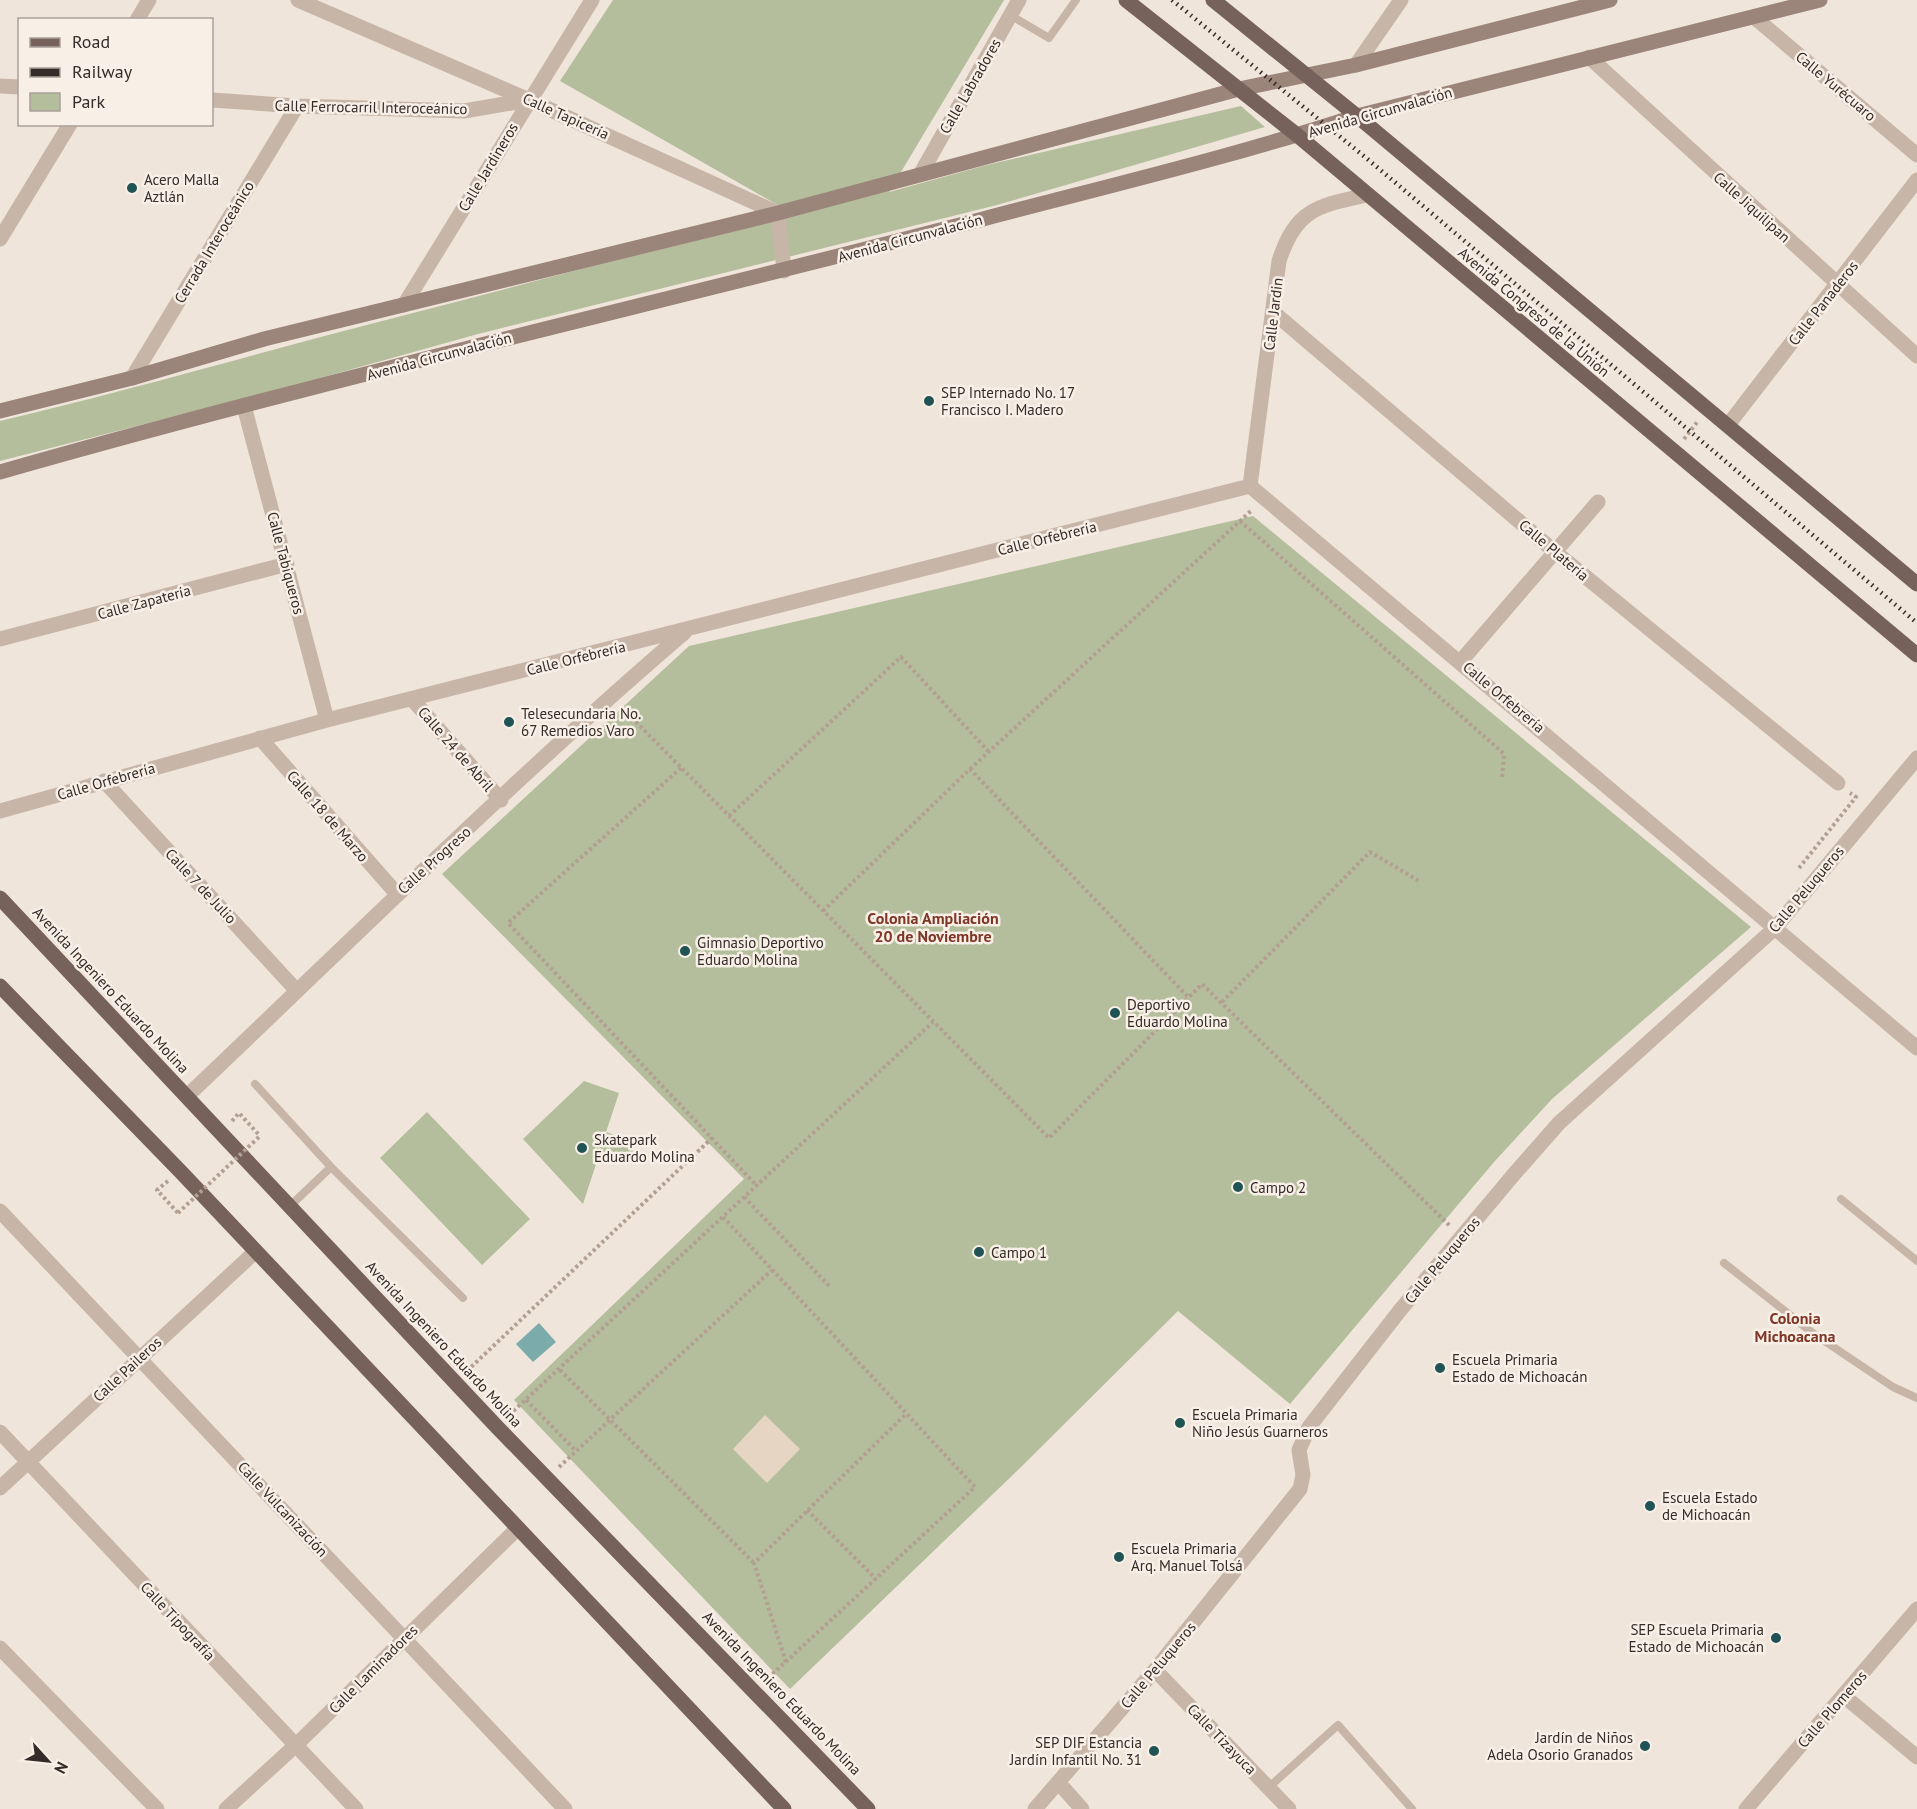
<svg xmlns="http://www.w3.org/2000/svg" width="1917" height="1809" font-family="'PT Sans',sans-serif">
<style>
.green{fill:#b4be9c}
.plaza{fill:#e7d5c3}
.water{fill:#7cabab}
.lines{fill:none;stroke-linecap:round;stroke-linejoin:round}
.path{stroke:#b39f92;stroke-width:4;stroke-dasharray:3 3;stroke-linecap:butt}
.service{stroke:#c7b5a8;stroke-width:8}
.minor{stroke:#c7b5a8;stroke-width:15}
.secondary{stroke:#9b8479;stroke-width:15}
.primary{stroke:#76625a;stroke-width:15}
.rail{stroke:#352b28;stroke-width:4.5;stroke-dasharray:1.5 4.5;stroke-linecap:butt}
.path-bridge{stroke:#b39f92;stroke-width:4;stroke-dasharray:3 3;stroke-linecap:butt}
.poi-dot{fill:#205353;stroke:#f8efe7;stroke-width:2}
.labels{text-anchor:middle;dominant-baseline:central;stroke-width:5;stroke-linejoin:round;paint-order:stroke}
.street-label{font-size:15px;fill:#352b28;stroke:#f8efe7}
.poi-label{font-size:15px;fill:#352b28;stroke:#f8efe7;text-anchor:start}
.neighbourhood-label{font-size:16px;font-weight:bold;fill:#7f3626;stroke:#f8efe7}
</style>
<rect width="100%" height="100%" fill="#f0e5db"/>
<!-- green -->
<path class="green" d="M613,0H1004L889,192L987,165L1241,106L1265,127L997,205L478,334L281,389L0,461V421C128,391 254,354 382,321C519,286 654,249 790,212L560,81Z
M1253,516L1751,927L1552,1099L1494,1162L1290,1404L1178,1311L1020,1468L790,1689L514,1400L744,1179L442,874L689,646Z
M584,1081L619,1093L606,1132L636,1142L628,1164L599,1155L583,1204L523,1139Z
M427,1112L530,1219L482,1265L380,1158Z"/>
<!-- plaza -->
<path class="plaza" d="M765,1415L800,1449L767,1483L733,1449Z"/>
<!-- water -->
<path class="water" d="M539,1323L556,1342L533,1362L516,1344Z"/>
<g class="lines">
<!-- path -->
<path class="path" d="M1684,439L1698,421
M1240,521L1504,754L1502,778
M623,709L1049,1138L1202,984L1450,1226
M681,768L508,923L757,1186
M970,769L1252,510
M729,816L901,657L989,752
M1799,868L1856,797L1850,793
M823,911L970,769L1189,998
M1222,1002L1370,852L1421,882
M232,1121L239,1113L260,1136
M168,1181L157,1190L178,1213
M744,1197L831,1288
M723,1217L975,1487L766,1680
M560,1370L754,1563
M467,1371L712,1138
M526,1400L576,1451
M509,1415L933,1022
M559,1467L772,1270
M807,1510L876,1579
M786,1662L754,1563L906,1414"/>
<!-- service -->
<path class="service" d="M1010,15L1049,38L1076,0
M255,1084L331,1167
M1841,1199L1917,1261
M290,1206L331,1167L463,1298
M1724,1263L1814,1334L1893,1387L1917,1398
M1268,1788L1338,1725L1412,1809"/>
<!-- minor -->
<path class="minor" d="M298,0L529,100L778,213L784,271
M1754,17L1917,155
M137,20L149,0
M1589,57L1917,356
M1356,65L1401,0
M0,86L20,87
M212,100L297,106L464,111L529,100
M921,173L1019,0
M0,239L70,124
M404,305L592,0
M1273,312L1554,551L1838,783
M132,378L297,106
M244,406L327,720
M1728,425L1917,180
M1250,486L1917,1048
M1250,486L1279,261C1296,209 1317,206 1367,195
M0,639L287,564
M1461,661L1598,502
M412,699L501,800
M260,738L397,894
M104,781L297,991
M0,811L327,720L1250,486
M187,1096C352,940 512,780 685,632
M0,1211L565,1809
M0,1432L356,1809
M0,1488L255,1252
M0,1648L157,1809
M1155,1670L1289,1809
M1844,1696L1917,1757
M1058,1782L1082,1809
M226,1809L296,1745L518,1528
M1035,1809L1155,1670L1300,1489L1303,1475L1299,1450L1309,1427L1401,1309L1515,1173L1559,1123L1775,928L1917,758
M1746,1809L1917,1609"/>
<!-- secondary -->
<path class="secondary" d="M0,411L132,378L264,339L778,213L1239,89L1356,65L1610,0
M0,472C325,379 656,304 983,219C1108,186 1235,156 1357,116L1820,0"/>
<!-- primary -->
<path class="primary" d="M1126,0L1297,135L1917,655
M1213,0L1357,116L1917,584
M0,898L497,1427L868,1809
M0,986L180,1171L784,1809"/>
<!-- rail -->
<path class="rail" d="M1172,0L1365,157L1917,623"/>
<!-- path-bridge -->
<path class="path-bridge" d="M178,1213L260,1136"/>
</g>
<!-- markers -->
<g class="poi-dot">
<circle cx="132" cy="188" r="6"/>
<circle cx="929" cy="401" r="6"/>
<circle cx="509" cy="722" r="6"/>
<circle cx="685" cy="951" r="6"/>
<circle cx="1115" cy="1013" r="6"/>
<circle cx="582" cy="1148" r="6"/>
<circle cx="1238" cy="1187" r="6"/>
<circle cx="979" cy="1252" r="6"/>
<circle cx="1440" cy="1368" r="6"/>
<circle cx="1180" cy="1423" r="6"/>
<circle cx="1650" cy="1506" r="6"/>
<circle cx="1119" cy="1557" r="6"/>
<circle cx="1776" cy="1638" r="6"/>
<circle cx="1645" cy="1746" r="6"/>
<circle cx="1154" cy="1751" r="6"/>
</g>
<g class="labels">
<!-- street labels -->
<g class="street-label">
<text transform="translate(970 86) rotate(-60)">Calle Labradores</text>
<text transform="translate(1836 86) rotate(40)">Calle Yurécuaro</text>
<text transform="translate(371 107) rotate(1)">Calle Ferrocarril Interoceánico</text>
<text transform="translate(1380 112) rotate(-16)">Avenida Circunvalación</text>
<text transform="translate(566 116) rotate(24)">Calle Tapicería</text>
<text transform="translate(488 167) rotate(-59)">Calle Jardineros</text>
<text transform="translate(1752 207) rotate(42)">Calle Jiquilipan</text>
<text transform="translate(910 238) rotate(-15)">Avenida Circunvalación</text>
<text transform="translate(214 242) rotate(-59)">Cerrada Interoceánico</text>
<text transform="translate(1823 303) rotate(-52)">Calle Panaderos</text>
<text transform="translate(1534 312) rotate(40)">Avenida Congreso de la Unión</text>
<text transform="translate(1273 314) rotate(-83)">Calle Jardin</text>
<text transform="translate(439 356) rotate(-15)">Avenida Circunvalación</text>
<text transform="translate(1047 538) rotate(-14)">Calle Orfebrería</text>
<text transform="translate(1554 550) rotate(40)">Calle Platería</text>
<text transform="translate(286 563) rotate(75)">Calle Tabiqueros</text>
<text transform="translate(144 602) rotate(-15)">Calle Zapatería</text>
<text transform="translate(576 658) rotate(-14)">Calle Orfebrería</text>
<text transform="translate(1504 697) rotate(40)">Calle Orfebrería</text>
<text transform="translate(456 749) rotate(49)">Calle 24 de Abril</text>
<text transform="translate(106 781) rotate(-16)">Calle Orfebrería</text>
<text transform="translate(328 816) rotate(49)">Calle 18 de Marzo</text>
<text transform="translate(434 860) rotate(-42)">Calle Progreso</text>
<text transform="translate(201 886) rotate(47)">Calle 7 de Julio</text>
<text transform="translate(1806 889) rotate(-50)">Calle Peluqueros</text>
<text transform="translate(111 990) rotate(47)">Avenida Ingeniero Eduardo Molina</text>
<text transform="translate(1442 1260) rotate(-50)">Calle Peluqueros</text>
<text transform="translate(444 1344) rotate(47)">Avenida Ingeniero Eduardo Molina</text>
<text transform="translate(127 1369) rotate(-43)">Calle Paileros</text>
<text transform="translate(283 1509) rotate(47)">Calle Vulcanización</text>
<text transform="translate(178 1621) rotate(47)">Calle Tipografía</text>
<text transform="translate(1158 1665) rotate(-50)">Calle Peluqueros</text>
<text transform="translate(373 1669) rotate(-45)">Calle Laminadores</text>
<text transform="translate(782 1693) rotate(46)">Avenida Ingeniero Eduardo Molina</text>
<text transform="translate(1832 1709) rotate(-49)">Calle Plomeros</text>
<text transform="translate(1222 1739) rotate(46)">Calle Tizayuca</text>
</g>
<!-- poi labels -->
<g class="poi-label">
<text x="144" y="179">Acero Malla<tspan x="144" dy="17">Aztlán</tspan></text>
<text x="941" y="392">SEP Internado No. 17<tspan x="941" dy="17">Francisco I. Madero</tspan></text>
<text x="521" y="713">Telesecundaria No.<tspan x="521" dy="17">67 Remedios Varo</tspan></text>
<text x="697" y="942">Gimnasio Deportivo<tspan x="697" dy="17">Eduardo Molina</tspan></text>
<text x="1127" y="1004">Deportivo<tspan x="1127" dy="17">Eduardo Molina</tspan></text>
<text x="594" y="1139">Skatepark<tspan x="594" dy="17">Eduardo Molina</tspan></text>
<text x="1250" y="1187">Campo 2</text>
<text x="991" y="1252">Campo 1</text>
<text x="1452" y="1359">Escuela Primaria<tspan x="1452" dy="17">Estado de Michoacán</tspan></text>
<text x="1192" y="1414">Escuela Primaria<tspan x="1192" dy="17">Niño Jesús Guarneros</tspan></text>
<text x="1662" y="1497">Escuela Estado<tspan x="1662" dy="17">de Michoacán</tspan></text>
<text x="1131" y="1548">Escuela Primaria<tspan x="1131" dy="17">Arq. Manuel Tolsá</tspan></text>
<text x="1764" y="1629" text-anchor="end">SEP Escuela Primaria<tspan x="1764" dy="17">Estado de Michoacán</tspan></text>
<text x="1633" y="1737" text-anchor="end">Jardín de Niños<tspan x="1633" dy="17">Adela Osorio Granados</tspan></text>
<text x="1142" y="1742" text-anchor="end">SEP DIF Estancia<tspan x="1142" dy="17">Jardín Infantil No. 31</tspan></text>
</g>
<!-- neighbourhood labels -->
<g class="neighbourhood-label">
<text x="933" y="918">Colonia Ampliación<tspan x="933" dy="18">20 de Noviembre</tspan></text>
<text x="1795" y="1318">Colonia<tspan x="1795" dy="18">Michoacana</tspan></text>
</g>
</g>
<!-- legend -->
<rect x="18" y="18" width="195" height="108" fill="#f8efe7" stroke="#aaa19b" stroke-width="1.5"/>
<rect x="30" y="38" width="30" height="9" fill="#76625a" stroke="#aaa19b" stroke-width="1.5"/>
<text x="72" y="48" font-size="18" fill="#352b28">Road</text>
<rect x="30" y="68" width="30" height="9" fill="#352b28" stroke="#aaa19b" stroke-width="1.5"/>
<text x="72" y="78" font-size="18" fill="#352b28">Railway</text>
<rect x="30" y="93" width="30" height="18" fill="#b4be9c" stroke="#aaa19b" stroke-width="1.5"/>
<text x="72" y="108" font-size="18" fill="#352b28">Park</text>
<!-- north arrow -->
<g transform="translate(48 1761) rotate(117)" stroke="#f8efe7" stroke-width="4.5" paint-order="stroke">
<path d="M0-4.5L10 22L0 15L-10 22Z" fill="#352b28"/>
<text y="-9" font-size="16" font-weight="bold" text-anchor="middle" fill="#352b28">N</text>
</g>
</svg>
